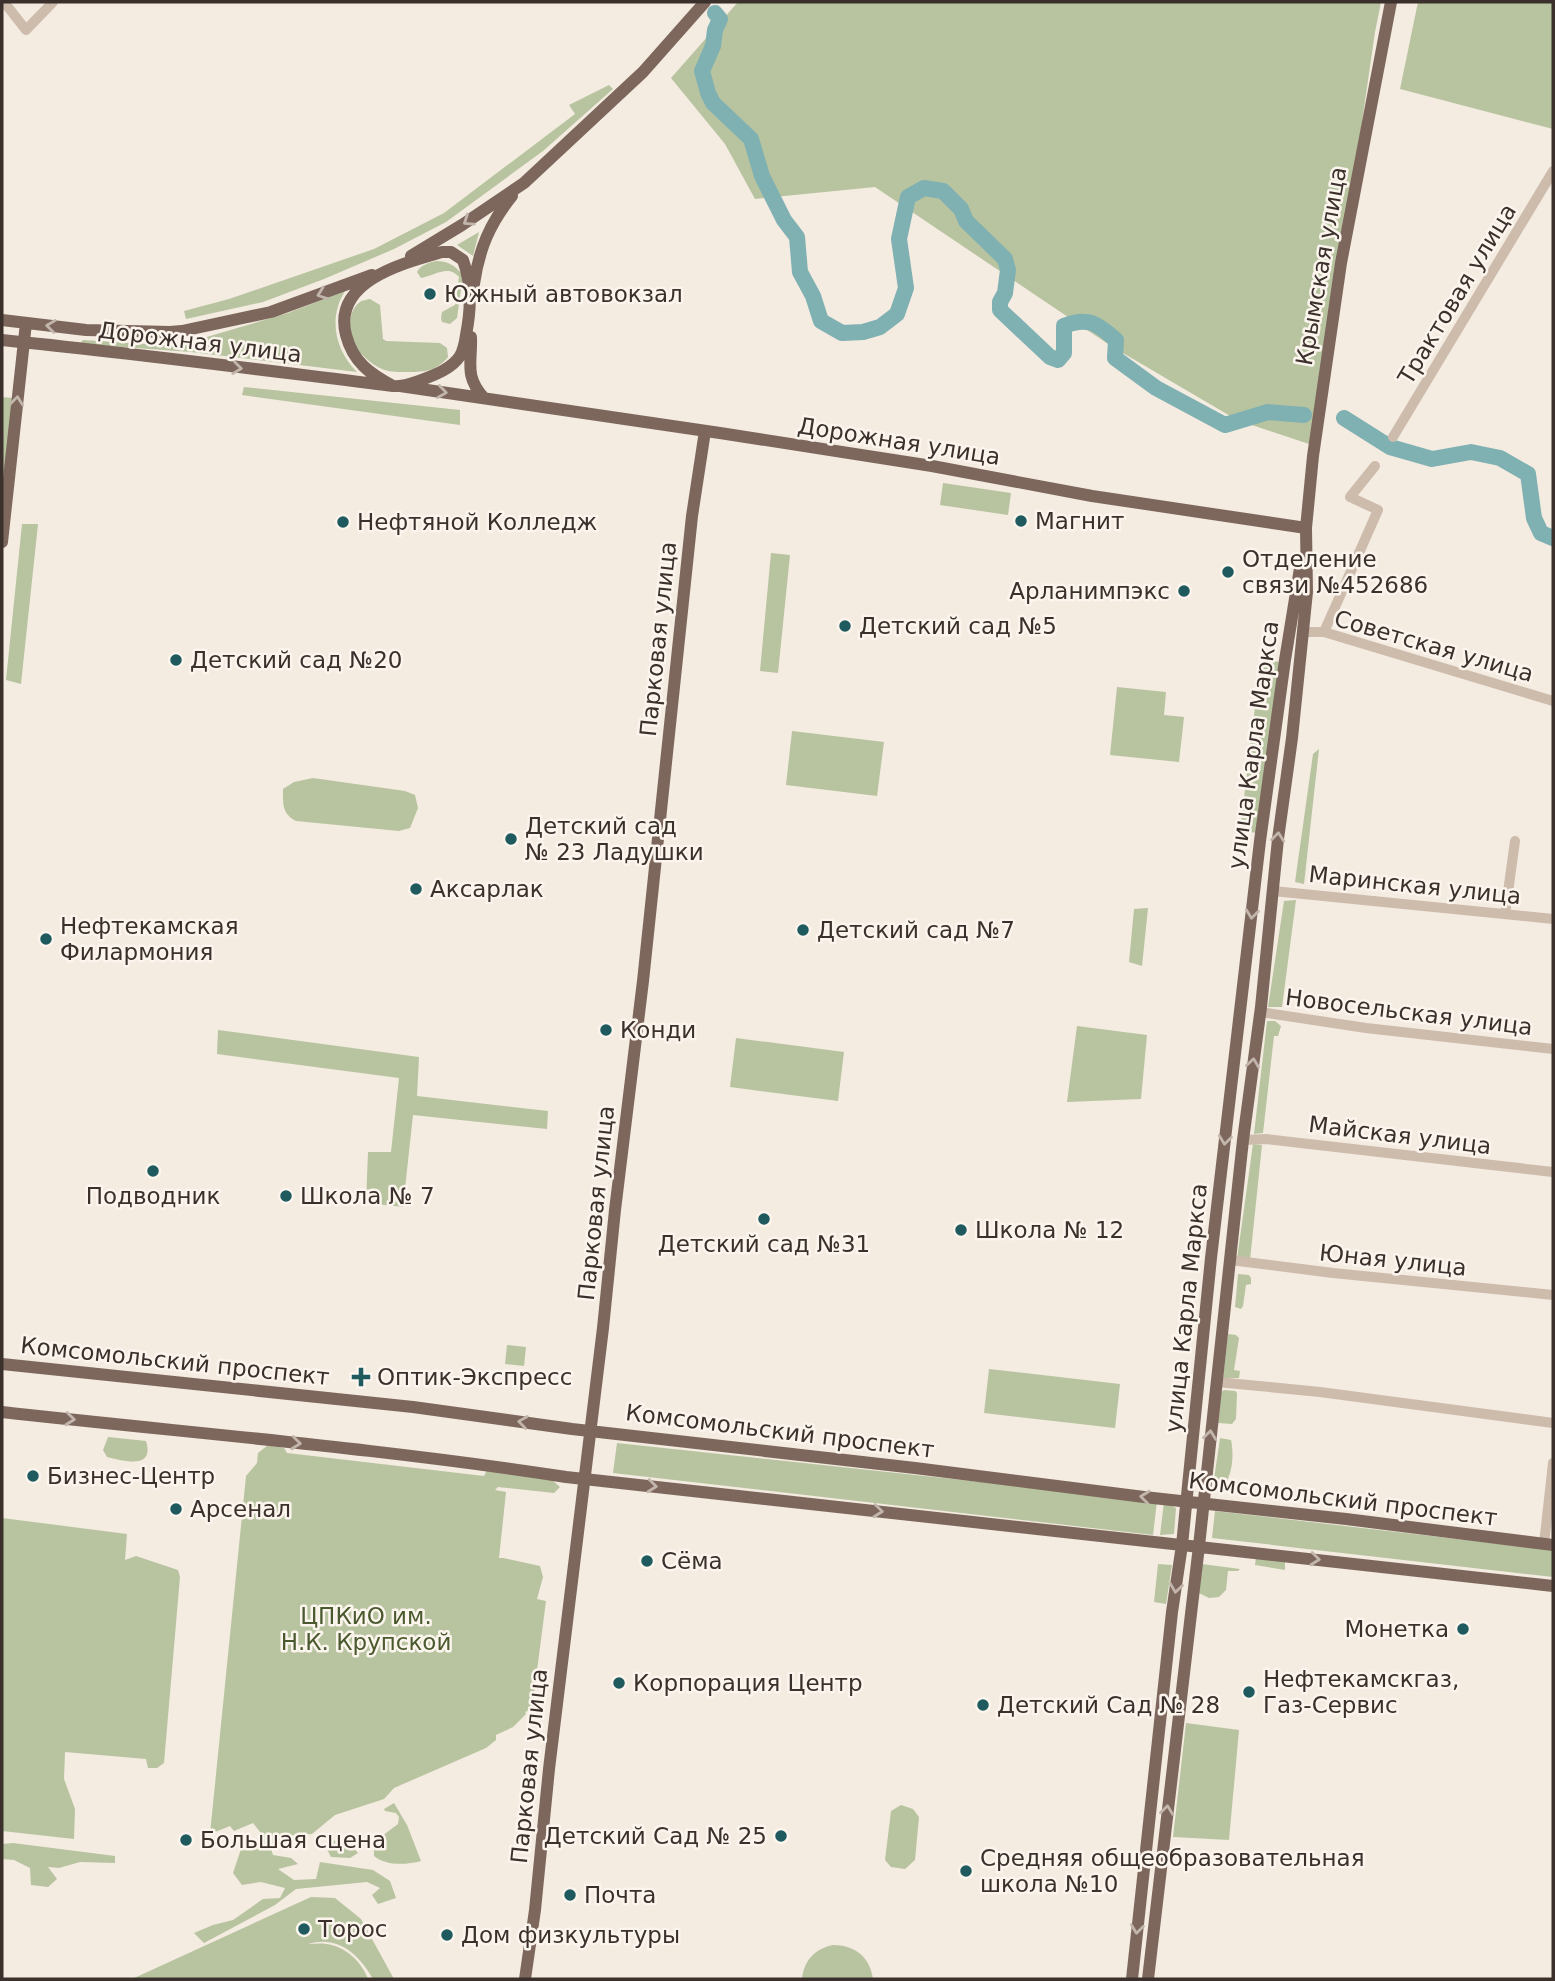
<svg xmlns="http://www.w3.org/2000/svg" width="1555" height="1981" font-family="'DejaVu Sans',sans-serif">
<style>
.green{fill:#b8c4a0}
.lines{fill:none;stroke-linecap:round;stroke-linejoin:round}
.river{stroke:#7fb0b2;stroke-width:16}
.minor{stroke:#cdbbac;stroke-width:10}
.major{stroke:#7d675c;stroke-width:12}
.oneway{stroke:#c2b5ac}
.poi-dot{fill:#1f5a5e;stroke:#fbf5ee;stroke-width:2.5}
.labels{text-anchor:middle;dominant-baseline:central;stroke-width:5;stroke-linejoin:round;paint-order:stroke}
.street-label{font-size:23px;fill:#3b302b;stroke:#fbf5ee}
.poi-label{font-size:23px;fill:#3b302b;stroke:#fbf5ee;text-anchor:start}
.park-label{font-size:23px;fill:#4a5a2e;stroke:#fbf5ee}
</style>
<rect width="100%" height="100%" fill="#f4ebe1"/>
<!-- green -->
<path class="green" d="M738,2H1381L1375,32L1315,446L1237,420L1111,346L875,187L755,199L725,144L671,78Z
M1418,2H1553V129L1400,89Z
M609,85L613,89L543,151L446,222L394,249L324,279L263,302L186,319L184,311L229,299L374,249L444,213L575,114L569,105Z
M479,232L473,256L457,245Z
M436,261C449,261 455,266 463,275L457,318L450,324L442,322L441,318L442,312L455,305L459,277C448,264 434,276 421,278L417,272C421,265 428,263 436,261Z
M345,291C328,318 335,350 357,372L191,352L82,344L81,342L83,340L164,345L183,344L288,313Z
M370,299L380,305L383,339L386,341L440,343L447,348L448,357C438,369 430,371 415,372C405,372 391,373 382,369C371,364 359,354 354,343C348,331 348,310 360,302C361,301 369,299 370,299Z
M244,387L460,410V425L242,395Z
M2,397L13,398L2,495Z
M943,483L1011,493L1008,515L940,505Z
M22,524H38L21,684L6,680Z
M771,553L790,555L778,673L760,671Z
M1261,658L1279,662L1258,833L1240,831Z
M1117,687L1166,692L1164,715L1184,717L1179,762L1110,755Z
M792,731L884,742L877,796L786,785Z
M1319,749L1304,884L1295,882L1313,754Z
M313,778L405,791L415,795L418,808L410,828L399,831L296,821C282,813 283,805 283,789L294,782Z
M1296,900L1282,1007H1268L1284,901Z
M1148,908L1142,966L1129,962L1134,909Z
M1267,1021H1275L1281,1026L1278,1036H1274L1263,1133L1254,1134Z
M1077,1026L1147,1035L1141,1099L1067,1102Z
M218,1030L419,1057L417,1096L548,1111L547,1129L413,1115L403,1207L366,1203L368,1152H391L399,1078L217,1054Z
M736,1038L844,1052L838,1101L730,1087Z
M1253,1144L1262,1145L1250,1260L1237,1259Z
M1238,1274L1249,1275L1251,1278V1284L1246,1285L1243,1306L1241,1309L1235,1307Z
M1228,1334L1236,1335L1239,1338L1234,1370L1240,1371L1239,1378H1223Z
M507,1345L526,1347L524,1366L505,1364Z
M989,1369L1120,1384L1115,1428L984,1413Z
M1224,1390L1235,1391L1237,1393L1236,1419L1232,1424L1218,1423L1221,1392Z
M108,1437L146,1441C155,1470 124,1461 107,1457L103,1450Z
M1220,1438L1231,1440C1234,1453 1233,1476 1223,1486H1213Z
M617,1443L1157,1501L1153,1535L613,1473Z
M268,1445L284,1448L287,1453L484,1476L487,1470L552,1480L560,1487L554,1493L498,1487L495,1490L506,1492L499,1558H503L540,1566L543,1577L537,1599L546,1601L532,1709L525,1712L526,1714L513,1727L496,1735V1740L486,1748L394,1788L384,1799L335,1815L312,1834L294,1835L271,1849L273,1855L291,1858L298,1864L278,1869L294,1880L316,1879L320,1862L373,1870L390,1881L396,1898L378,1904L372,1895L380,1888L367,1882L296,1889L275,1905L204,1943L194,1933L213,1925L233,1920L263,1899L280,1898L285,1888L261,1882L242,1885L233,1873L242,1846L264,1837L253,1823L234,1831L230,1826L210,1834L246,1476L257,1463L258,1453Z
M1164,1502L1176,1508L1174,1534L1160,1535Z
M1215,1511L1553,1550V1577L1212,1538Z
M2,1518L127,1534L125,1560L136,1556L178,1570L180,1577L164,1763L157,1768H148L146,1759L65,1752L64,1779L75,1809L74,1839L2,1831Z
M1256,1557L1285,1560V1570L1255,1565Z
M1158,1564L1172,1565L1166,1604L1154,1602Z
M1202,1564L1240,1569L1238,1571H1228L1226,1590L1219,1597L1209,1598L1199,1593Z
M1186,1723L1239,1730L1229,1840L1173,1837Z
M394,1803L407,1825L421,1861C406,1865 386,1866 374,1856V1842L398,1824L399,1817L396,1813L385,1811L384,1809Z
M901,1805L913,1809L919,1817L915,1860L905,1869L891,1867L885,1860L891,1811Z
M330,1840L348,1842L358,1853L350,1858L331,1857L326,1847Z
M13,1843L115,1856V1863L80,1862L59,1868L48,1867L57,1879L48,1887L31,1885L30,1868L14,1860L2,1859V1844Z
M311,1897L335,1898L361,1919L394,1979H373C359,1954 338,1935 308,1944C314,1944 320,1943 326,1944C345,1946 362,1962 368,1979H132Z
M833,1945C855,1945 870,1957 873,1979H802C804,1960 815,1949 833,1945Z"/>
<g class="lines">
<!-- river -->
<path class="river" d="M715,13L720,19L715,30L713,46L702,71L708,93L713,103L751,139L762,176L784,220L797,237L800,272L813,296L821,321L842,333L863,332L880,327L897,314L906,288L899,239L908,197L924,188L943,191L961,209L966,221L1005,259L1008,270L1005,293L1000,302V310L1050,357L1058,360L1064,353V326C1088,316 1098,324 1116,340L1115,358L1156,388L1225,425L1268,412L1304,415
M1344,418L1390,447L1432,459L1471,452L1500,458L1528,474L1534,518L1541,533L1553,538"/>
<!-- minor -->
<path class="minor" d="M4,2L26,30L53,2
M1393,437L1553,171
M1303,632H1324L1553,701
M1324,632L1378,510L1350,497L1375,466
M1273,891L1553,919
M1505,914L1515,841
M1260,1012L1366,1028L1553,1049
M1243,1140L1266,1139L1553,1172
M1230,1260L1333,1273L1553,1295
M1217,1382L1320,1392L1553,1423
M1544,1544L1553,1463"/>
<!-- major -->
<path class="major" d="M411,256L462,225L524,183L643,72L705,2
M474,284C479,249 490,223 512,196
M2,320L86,330L170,332L182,331L271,312L372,275
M471,337C472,363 464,376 484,398
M2,340C132,353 262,370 393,386C403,387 414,383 424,379C437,374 452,368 460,356C464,349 465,342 466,335C471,309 472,285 463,260L451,252H442C404,263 332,281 346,335C353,362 370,374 393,386
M400,386L720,433L932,466L1092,496L1306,528
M2,542L26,323
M2,1364L413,1407L572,1429L915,1468L1144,1497L1346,1519L1553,1545
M2,1412C190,1433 379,1448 566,1477L1553,1586
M525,1979L535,1910L549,1769L603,1328L615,1210L643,981L692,516L705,431
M1132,1979L1172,1612L1182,1545L1211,1258L1260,841L1285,660L1301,562
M1148,1979L1199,1546L1243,1140L1261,1007L1278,839L1292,738L1307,592L1306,528L1313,456L1341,263L1391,2"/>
</g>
<!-- one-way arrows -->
<defs><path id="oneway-chevron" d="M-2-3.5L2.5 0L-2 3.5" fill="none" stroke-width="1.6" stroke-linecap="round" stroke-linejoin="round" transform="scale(1.75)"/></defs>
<g class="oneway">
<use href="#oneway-chevron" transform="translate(468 221) rotate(146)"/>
<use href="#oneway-chevron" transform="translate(322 294) rotate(160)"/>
<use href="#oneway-chevron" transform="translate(51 326) rotate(-173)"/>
<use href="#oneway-chevron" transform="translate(237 368) rotate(7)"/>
<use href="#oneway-chevron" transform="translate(442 392) rotate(8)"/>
<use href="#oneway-chevron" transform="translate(17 401) rotate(-84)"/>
<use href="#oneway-chevron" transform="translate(1278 837) rotate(-84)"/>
<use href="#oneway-chevron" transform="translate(1252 914) rotate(97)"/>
<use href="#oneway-chevron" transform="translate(1253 1063) rotate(-82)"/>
<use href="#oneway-chevron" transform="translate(1225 1140) rotate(97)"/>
<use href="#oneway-chevron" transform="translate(70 1419) rotate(6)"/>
<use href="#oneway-chevron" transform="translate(523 1422) rotate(-172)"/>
<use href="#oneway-chevron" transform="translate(1210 1435) rotate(-83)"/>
<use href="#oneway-chevron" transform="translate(296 1443) rotate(6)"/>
<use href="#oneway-chevron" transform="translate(652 1486) rotate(6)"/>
<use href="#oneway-chevron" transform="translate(1145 1497) rotate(-174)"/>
<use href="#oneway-chevron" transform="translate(878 1511) rotate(6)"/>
<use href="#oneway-chevron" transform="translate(1315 1559) rotate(6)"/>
<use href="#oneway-chevron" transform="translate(1176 1588) rotate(98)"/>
<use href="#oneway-chevron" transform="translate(1167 1810) rotate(-83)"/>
<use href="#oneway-chevron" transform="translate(1137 1929) rotate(97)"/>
</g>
<!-- markers -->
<g class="poi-dot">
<circle cx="430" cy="294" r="7"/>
<circle cx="1021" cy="521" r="7"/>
<circle cx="343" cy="522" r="7"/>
<circle cx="1228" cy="572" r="7"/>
<circle cx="1184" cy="591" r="7"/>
<circle cx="845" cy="626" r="7"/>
<circle cx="176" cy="660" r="7"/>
<circle cx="511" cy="839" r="7"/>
<circle cx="416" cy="889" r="7"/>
<circle cx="803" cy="930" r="7"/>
<circle cx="46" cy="939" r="7"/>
<circle cx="606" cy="1030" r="7"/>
<circle cx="153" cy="1171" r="7"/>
<circle cx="286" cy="1196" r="7"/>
<circle cx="764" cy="1219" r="7"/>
<circle cx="961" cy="1230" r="7"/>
<path d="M357.5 1366.5h7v7h7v7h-7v7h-7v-7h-7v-7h7z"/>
<circle cx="33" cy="1476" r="7"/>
<circle cx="176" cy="1509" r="7"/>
<circle cx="647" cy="1561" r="7"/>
<circle cx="1463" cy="1629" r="7"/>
<circle cx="619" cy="1683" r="7"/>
<circle cx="1249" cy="1692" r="7"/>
<circle cx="983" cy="1705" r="7"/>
<circle cx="781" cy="1836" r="7"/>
<circle cx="186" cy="1840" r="7"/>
<circle cx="966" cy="1871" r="7"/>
<circle cx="570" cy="1895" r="7"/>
<circle cx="304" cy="1929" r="7"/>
<circle cx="447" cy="1935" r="7"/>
</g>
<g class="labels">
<!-- street labels -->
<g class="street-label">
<text transform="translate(1321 266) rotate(-80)">Крымская улица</text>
<text transform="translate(1457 294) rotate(-59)">Трактовая улица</text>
<text transform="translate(200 342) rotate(7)">Дорожная улица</text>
<text transform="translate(899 441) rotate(9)">Дорожная улица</text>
<text transform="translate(658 639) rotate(-84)">Парковая улица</text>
<text transform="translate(1434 646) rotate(16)">Советская улица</text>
<text transform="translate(1253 745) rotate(-82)">улица Карла Маркса</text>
<text transform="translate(1415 885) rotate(6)">Маринская улица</text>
<text transform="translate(1409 1012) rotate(7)">Новосельская улица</text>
<text transform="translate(1400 1135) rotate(7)">Майская улица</text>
<text transform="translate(596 1203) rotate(-84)">Парковая улица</text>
<text transform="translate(1393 1260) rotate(6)">Юная улица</text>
<text transform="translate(1186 1308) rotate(-84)">улица Карла Маркса</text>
<text transform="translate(175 1361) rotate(6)">Комсомольский проспект</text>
<text transform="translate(780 1431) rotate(7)">Комсомольский проспект</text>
<text transform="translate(1343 1499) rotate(7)">Комсомольский проспект</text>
<text transform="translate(529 1766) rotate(-84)">Парковая улица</text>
</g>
<!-- poi labels -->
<g class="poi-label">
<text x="444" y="294">Южный автовокзал</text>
<text x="1035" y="521">Магнит</text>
<text x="357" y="522">Нефтяной Колледж</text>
<text x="1242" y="559">Отделение<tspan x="1242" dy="26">связи №452686</tspan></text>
<text x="1170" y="591" text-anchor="end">Арланимпэкс</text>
<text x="859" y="626">Детский сад №5</text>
<text x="190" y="660">Детский сад №20</text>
<text x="525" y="826">Детский сад<tspan x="525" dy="26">№ 23 Ладушки</tspan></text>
<text x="430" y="889">Аксарлак</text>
<text x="60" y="926">Нефтекамская<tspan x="60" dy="26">Филармония</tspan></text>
<text x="817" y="930">Детский сад №7</text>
<text x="620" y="1030">Конди</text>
<text x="153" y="1196" text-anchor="middle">Подводник</text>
<text x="300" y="1196">Школа № 7</text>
<text x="975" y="1230">Школа № 12</text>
<text x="764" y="1244" text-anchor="middle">Детский сад №31</text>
<text x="377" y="1377">Оптик-Экспресс</text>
<text x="47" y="1476">Бизнес-Центр</text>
<text x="190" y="1509">Арсенал</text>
<text x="661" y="1561">Сёма</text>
<text x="1449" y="1629" text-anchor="end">Монетка</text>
<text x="1263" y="1679">Нефтекамскгаз,<tspan x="1263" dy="26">Газ-Сервис</tspan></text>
<text x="633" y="1683">Корпорация Центр</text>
<text x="997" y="1705">Детский Сад № 28</text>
<text x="767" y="1836" text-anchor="end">Детский Сад № 25</text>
<text x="200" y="1840">Большая сцена</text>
<text x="980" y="1858">Средняя общеобразовательная<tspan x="980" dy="26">школа №10</tspan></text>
<text x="584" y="1895">Почта</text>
<text x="318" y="1929">Торос</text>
<text x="461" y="1935">Дом физкультуры</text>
</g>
<!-- park labels -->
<g class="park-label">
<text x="366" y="1616">ЦПКиО им.<tspan x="366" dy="26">Н.К. Крупской</tspan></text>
</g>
</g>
<!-- border -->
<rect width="1555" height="1981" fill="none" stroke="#3b302b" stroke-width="7"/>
</svg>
